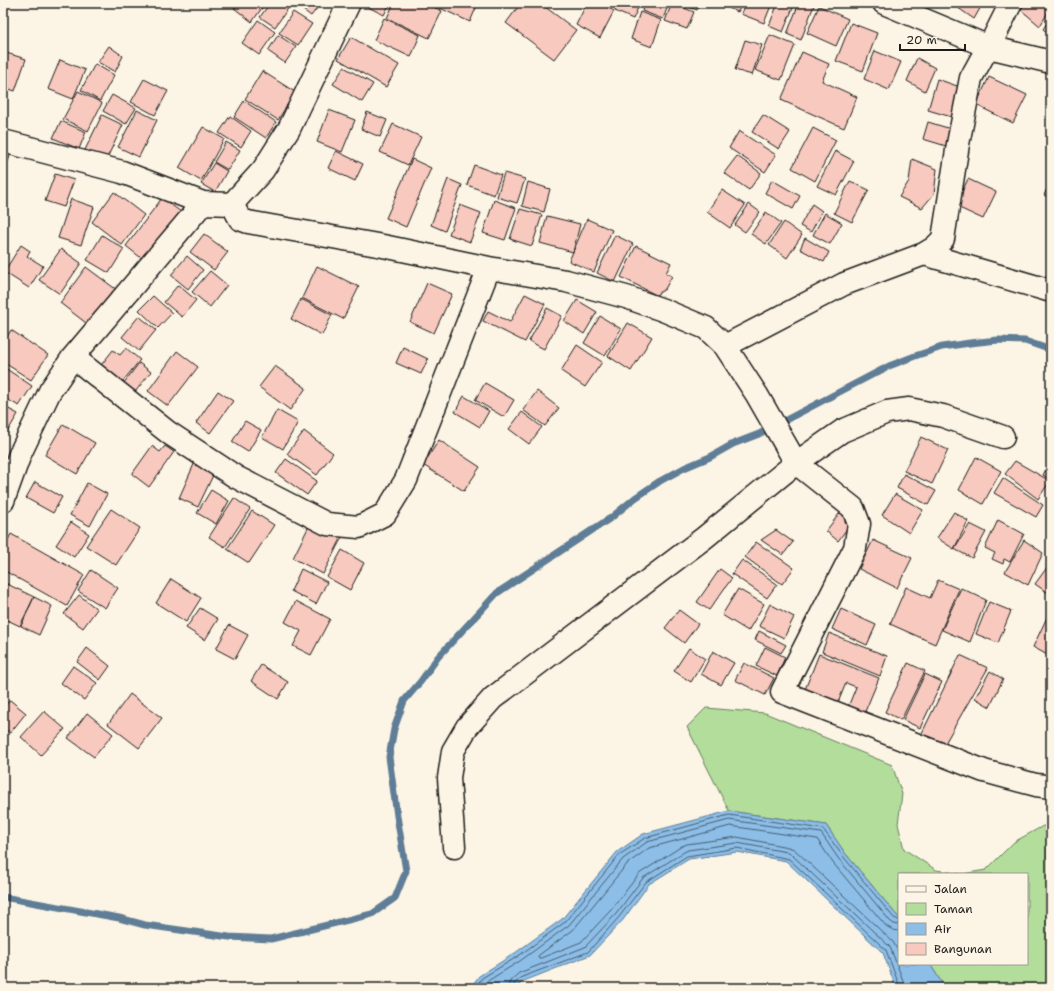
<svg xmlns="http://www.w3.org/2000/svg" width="1054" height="991" font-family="'Shantell Sans',sans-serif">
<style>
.green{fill:#b2dd9b;stroke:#677c5c}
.water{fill:#8cbee8;stroke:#5f7d96}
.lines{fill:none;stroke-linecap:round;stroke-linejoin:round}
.shore{stroke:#495d6e;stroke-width:1}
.stream{stroke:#5f7d96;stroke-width:7}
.building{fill:#f8c9be;stroke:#1c1c1c}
.minor-casing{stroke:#1c1c1c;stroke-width:25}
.secondary-casing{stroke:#1c1c1c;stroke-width:25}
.minor{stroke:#fcf5e5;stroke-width:22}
.secondary{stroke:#fcf5e5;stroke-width:22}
</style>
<rect width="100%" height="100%" fill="#fcf5e5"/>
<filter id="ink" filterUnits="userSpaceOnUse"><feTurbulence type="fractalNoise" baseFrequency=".025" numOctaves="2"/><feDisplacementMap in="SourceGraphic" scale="8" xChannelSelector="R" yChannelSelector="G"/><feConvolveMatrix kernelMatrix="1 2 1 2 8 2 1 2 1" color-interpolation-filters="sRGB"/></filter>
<g filter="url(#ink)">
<!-- green -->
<path class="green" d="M706,708L765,713L892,765L902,794L898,824L904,849L936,870L962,874L986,870L1014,842L1043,826H1051V988H945L930,964H1027V874H899V918L845,853L826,825L729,811L687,727Z"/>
<!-- water -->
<path class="water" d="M729,811L826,825L845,853L899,918V964H930L945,988H896L883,953L786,861L737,852L689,859L649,884L623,920L590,955L524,981L515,988H470L479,976L515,953L562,919L617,852L643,834Z"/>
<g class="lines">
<!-- shore -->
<path class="shore" d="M899,931L893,930L886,926L833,863L817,839L730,826L649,848L627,864L573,930L539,955L538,956L539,958H541L581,942L611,910L639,874L682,846L687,844L737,837L788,847L794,849L893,942L899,953
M475,988L482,978L517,957L565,922L619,855L645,838L729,815L823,829L842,855L894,918L899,920
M481,988L486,982L520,961L569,925L623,859L647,842L729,820L821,833L838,858L890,921L894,924L899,925
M508,988L510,981L519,973L585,947L616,914L643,878L684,852L688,850L737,843L787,852L792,855L890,947L904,983L905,988
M513,988L514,984L522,977L588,952L619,917L646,882L687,856L737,848L789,859L886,950L899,985L900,988"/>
<!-- stream -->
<path class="stream" d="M3,897L119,918L145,925L229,937L271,939L372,914L395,898L406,871L397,816L389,757L394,729L404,701L421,681L438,657L497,593L612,517L635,498L660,481L684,468L710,457L733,444L759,434L889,366L915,356L942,347L970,343L998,340L1025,341L1051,350"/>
</g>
<!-- building -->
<path class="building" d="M237,3H260L264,5L252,22L234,8Z
M270,3H283L289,7L275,27L260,17Z
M294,3H321L311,16Z
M370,3H390L384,15L368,7Z
M394,3H425L442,11L429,38L387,18Z
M442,3H478L470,22L440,8Z
M521,3H540L576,30L554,59L506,23Z
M587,3H599L614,11L600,38L576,25Z
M618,3H640L633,19L615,11Z
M645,3H669L663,19L642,11Z
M672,3L694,12L687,29L665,21Z
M678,3H700L697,10Z
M717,3H742L738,12Z
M745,3H772L764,23L741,14Z
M778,3H795L783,32L769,26Z
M799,3H809L814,5L801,40L787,34Z
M955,3H983L974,19L954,5Z
M1024,3H1051V7L1040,26L1020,9Z
M819,6L848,19L836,46L807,33Z
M293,12L312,24L298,45L279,33Z
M640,12L661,20L652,47L631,39Z
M1051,17V35L1043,29Z
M384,18L420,35L411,57L374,40Z
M258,20L275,32L259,55L242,43Z
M851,23L877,33L863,71L836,61Z
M278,35L296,47L285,63L268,51Z
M770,35L795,45L781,80L755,70Z
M351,37L399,65L386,87L338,59Z
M745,40L762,45L752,75L735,70Z
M109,46L123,56L115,72L98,62Z
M875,51L901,62L889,90L864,79Z
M3,52L26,59L15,91L3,87Z
M802,52L829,64L822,81L857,97L844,128L781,100Z
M917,58L935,68L925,91L907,81Z
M60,60L85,70L73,99L48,89Z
M95,64L114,75L100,101L81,90Z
M344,67L373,84L362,102L333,84Z
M262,71L295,92L278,120L245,99Z
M989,77L1027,95L1013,123L976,105Z
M144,79L168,91L155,115L131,102Z
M937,79L963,88L955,118L928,110Z
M78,91L102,103L88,131L63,119Z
M112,95L136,108L126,124L103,111Z
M244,101L276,122L266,138L234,117Z
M137,110L157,120L139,157L118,147Z
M329,110L355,120L342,152L317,142Z
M367,112L387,120L380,137L361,129Z
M102,115L123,125L106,160L85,150Z
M763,115L790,132L779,149L752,132Z
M230,116L251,131L241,147L219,133Z
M61,121L86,132L79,149L53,138Z
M928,122L951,129L946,146L923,139Z
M393,124L421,137L408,165L380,152Z
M203,127L224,139L201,181L179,168Z
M813,128L836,140L815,181L792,168Z
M739,131L776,155L765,172L729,148Z
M226,142L240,150L228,170L214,162Z
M3,150L11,153L3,176Z
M336,151L363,164L355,181L328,168Z
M835,151L854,161L836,195L817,186Z
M737,156L761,173L749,190L724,173Z
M412,159L431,168L406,227L386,218Z
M912,159L937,169L934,194L922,208L899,197L909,181Z
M214,163L227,171L215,192L201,184Z
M474,165L501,175L494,195L467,185Z
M504,173L525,179L517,203L497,197Z
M55,174L74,180L64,207L45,201Z
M448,179L462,185L445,231L431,225Z
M968,179L996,192L983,219L955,206Z
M772,180L800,196L793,209L765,193Z
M850,181L869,190L852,222L834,213Z
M1051,181V199L1044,195Z
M528,182L550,189L544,212L522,206Z
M722,190L745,205L730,228L707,212Z
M114,192L144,215L122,245L92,222Z
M162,198L181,212L145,261L126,246Z
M71,199L94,207L81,245L58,238Z
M494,200L516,208L505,240L483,233Z
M749,204L760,212L745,232L735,225Z
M812,204L822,211L811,232L800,226Z
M460,205L481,213L470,242L449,234Z
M520,209L542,215L532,246L510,239Z
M766,212L781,223L766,244L751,234Z
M825,213L842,223L830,244L813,235Z
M547,216L580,224L573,252L540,243Z
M587,219L612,230L594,272L569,261Z
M784,222L802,235L787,258L769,245Z
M204,234L228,252L214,270L190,252Z
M102,235L124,249L109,273L87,260Z
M615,235L633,244L615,282L597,273Z
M805,238L829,252L824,262L800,249Z
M21,245L30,251L27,256L43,266L29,288L4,272Z
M636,246L671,263L666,273L672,276L665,289L656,295L621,277Z
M61,249L81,263L60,294L39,280Z
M187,256L203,270L188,289L171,275Z
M317,266L359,287L343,319L302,298Z
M86,267L121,293L94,329L60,303Z
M210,271L227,285L210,307L192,292Z
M427,283L452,294L434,333L410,322Z
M178,285L196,300L182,317L164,302Z
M525,294L545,304L525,342L483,321L488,311L510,322Z
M153,296L172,313L158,328L139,310Z
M301,299L332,315L322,335L291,319Z
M577,300L597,312L584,334L564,321Z
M547,308L562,316L544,349L529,341Z
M139,316L156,330L139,351L122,337Z
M600,316L621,329L605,356L584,343Z
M628,323L652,337L631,371L608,356Z
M11,330L48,355L31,380L3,362V343Z
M577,345L602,362L585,387L561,371Z
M403,347L428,359L421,374L396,363Z
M126,348L140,360L119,386L98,369L113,350L120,355Z
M177,351L198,367L168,406L148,391Z
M139,363L151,372L131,397L120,388Z
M275,366L306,388L290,410L259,387Z
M5,368L32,386L19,406L3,397V371Z
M485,383L514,400L504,417L475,400Z
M218,391L233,401L210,433L196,423Z
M537,391L559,408L545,426L523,410Z
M464,396L489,411L480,427L455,412Z
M3,406L18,414L3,439Z
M277,410L298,422L283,449L262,437Z
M522,412L542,427L529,444L509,429Z
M245,421L261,430L248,452L232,442Z
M63,424L95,443L77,474L45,455Z
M304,431L333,453L317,475L287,454Z
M921,437L948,450L932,484L904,471Z
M439,440L480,467L464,491L423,465Z
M152,446L160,452L165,446L174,452L149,487L132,474Z
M976,457L1001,471L983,504L959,490Z
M286,459L317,481L307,495L276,473Z
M1051,460V480L1043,475Z
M1015,461L1050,481L1038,499L1005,474Z
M195,462L215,471L198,507L179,498Z
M904,474L936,491L928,505L897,488Z
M1003,478L1043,505L1036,517L994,493Z
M35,482L62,497L53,513L26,498Z
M87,483L107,494L90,526L70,515Z
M211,490L229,501L216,524L197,513Z
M895,494L923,510L909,533L882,515Z
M234,498L250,509L225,547L209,537Z
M111,509L140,528L116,565L86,546Z
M842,510L854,519L838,541L826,531Z
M252,511L274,525L249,563L227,549Z
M954,512L968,521L954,549L937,538Z
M998,520L1024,534L1010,562L1004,559L1003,564L992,559L995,553L985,548Z
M71,522L89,534L74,557L56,545Z
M311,522L342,537L323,574L293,558Z
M970,524L986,532L972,558L954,549Z
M776,530L793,542L783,555L761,540Z
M11,534L84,575L67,606L3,570V549Z
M873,540L912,558L897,588L859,569Z
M1024,540L1043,553L1028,585L1005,572Z
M756,542L794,568L782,584L745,557Z
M342,550L364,563L350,590L327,577Z
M742,560L777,584L767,598L732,574Z
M1051,562V595L1035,584Z
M301,569L327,582L316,604L291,591Z
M720,569L732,578L709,610L697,602Z
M91,570L118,588L105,608L78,591Z
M171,579L201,598L186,622L156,603Z
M938,580L959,589L935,644L890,624L906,587L930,598Z
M3,582L34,597L20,626L3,618Z
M961,588L986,600L970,642L942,630Z
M738,589L764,604L748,631L722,615Z
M79,595L97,609L83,628L64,614Z
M34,597L52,606L39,635L21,626Z
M296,601L330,619L311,655L293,646L301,631L285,622Z
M989,602L1011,611L998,643L976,634Z
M770,604L794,617L784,638L759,626Z
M200,608L218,619L205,640L186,628Z
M841,609L876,625L867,645L832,629Z
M679,610L698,624L684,643L665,628Z
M1050,611H1051V657L1033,647Z
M229,625L248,635L235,659L216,649Z
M759,631L786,645L781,653L755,640Z
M829,633L887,656L880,676L822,652Z
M765,647L785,657L777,676L756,666Z
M87,648L110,666L100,680L77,662Z
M689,648L705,659L691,682L674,671Z
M713,651L734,663L721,685L701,674Z
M819,654L879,678L862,719L846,712L856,687L846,683L837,705L804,692Z
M960,655L988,668L944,745L921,735Z
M744,663L774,678L765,695L735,680Z
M908,663L925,671L901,720L885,712Z
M261,665L288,682L278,699L251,681Z
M73,666L97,683L84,700L61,683Z
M990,671L1003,679L990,707L975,698Z
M925,674L942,682L920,728L903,720Z
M130,694L162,718L139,748L108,724Z
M10,700L26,713L10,733L3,727V708Z
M44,711L65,729L41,755L21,737Z
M87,713L113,734L94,757L68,738Z"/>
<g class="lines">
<!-- minor casing -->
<g class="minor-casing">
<path id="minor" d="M232,204L240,219L248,222L383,246L489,268L566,281L626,297L663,310L706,328L725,346L757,395L796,463L853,508L859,524L855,548L782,692L984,771L1036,785L1051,787
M924,254L1051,291
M725,346L844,284L924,254L934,248L943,239L958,144L971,78L983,56L989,47L1011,3
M73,357L169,433L236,477L327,524L359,527L385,514L406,480L489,268
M3,501L20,454L50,391L73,357L203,203
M454,847L449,778L453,751L467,727L493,698L704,538L796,463L842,431L887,412L909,409L943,416L1003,437"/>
</g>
<!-- secondary casing -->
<g class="secondary-casing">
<path id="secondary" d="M884,3L989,47L1051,62
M3,141L122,172L203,203L232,204L263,170L289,129L349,3"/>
</g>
<!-- minor -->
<use href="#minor" class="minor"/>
<!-- secondary -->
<use href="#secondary" class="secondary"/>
</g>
</g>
<!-- margin -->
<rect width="1054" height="991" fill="none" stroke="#fcf5e5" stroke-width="16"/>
<rect x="8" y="8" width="1038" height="975" fill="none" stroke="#1c1c1c" stroke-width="1.5" filter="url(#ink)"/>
<!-- legend -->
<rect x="898" y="873" width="130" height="92" fill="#fcf5e5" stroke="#a29e95"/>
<rect x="906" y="886" width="20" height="6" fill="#fcf5e5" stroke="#a29e95"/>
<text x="934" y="893" font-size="12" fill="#1c1c1c">Jalan</text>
<rect x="906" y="903" width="20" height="12" fill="#b2dd9b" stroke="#a29e95"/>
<text x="934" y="913" font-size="12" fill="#1c1c1c">Taman</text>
<rect x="906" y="923" width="20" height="12" fill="#8cbee8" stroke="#a29e95"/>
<text x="934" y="933" font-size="12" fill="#1c1c1c">Air</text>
<rect x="906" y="943" width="20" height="12" fill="#f8c9be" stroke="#a29e95"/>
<text x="934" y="953" font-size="12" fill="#1c1c1c">Bangunan</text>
<!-- scale -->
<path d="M900 44v6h65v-6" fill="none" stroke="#1c1c1c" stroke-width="2"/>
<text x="906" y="44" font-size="12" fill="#1c1c1c" stroke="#fcf5e5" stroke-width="3" paint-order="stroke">20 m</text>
</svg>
